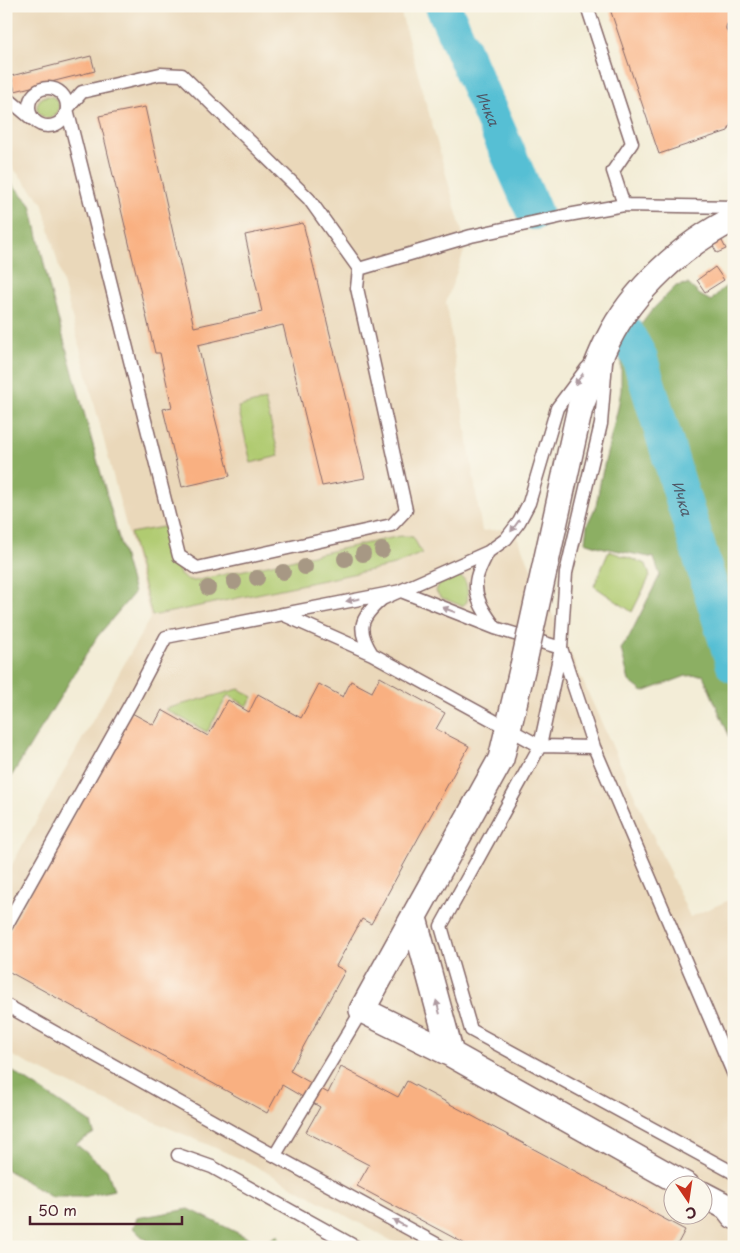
<svg xmlns="http://www.w3.org/2000/svg" width="740" height="1253" font-family="'Playpen Sans',sans-serif">
<style>
.built{fill:#ead8ba;fill-rule:evenodd}
.green{fill:#b0cb71;stroke:#7d754e}
.forest{fill:#8caf63;stroke:#6b6747}
.lines{fill:none;stroke-linecap:round;stroke-linejoin:round}
.river{stroke:#57bfd4;stroke-width:36}
.building{fill:#f9b081}
.service-casing{stroke:#856767;stroke-width:15}
.minor-casing{stroke:#856767;stroke-width:28}
.service{stroke:#fff;stroke-width:12}
.minor{stroke:#fff;stroke-width:25}
.minor-bridge-casing{stroke:#856767;stroke-width:28;stroke-linecap:butt}
.minor-bridge{stroke:#fff;stroke-width:25}
.tree{fill:#a79884}
.oneway{fill:#ae9aa0}
.labels{text-anchor:middle;dominant-baseline:central;stroke-width:4;stroke-linejoin:round;paint-order:stroke}
.water-label{font-size:14px;font-style:italic;fill:#4f5766;stroke:#fbf7ec}
</style>
<rect width="100%" height="100%" fill="#fbf7ec"/>
<filter id="ink" filterUnits="userSpaceOnUse"><feTurbulence type="fractalNoise" baseFrequency=".02" numOctaves="2"/><feDisplacementMap in="SourceGraphic" scale="10" xChannelSelector="R" yChannelSelector="G"/><feConvolveMatrix kernelMatrix="1 2 1 2 8 2 1 2 1" color-interpolation-filters="sRGB"/></filter>
<filter id="wash" filterUnits="userSpaceOnUse"><feTurbulence type="fractalNoise" baseFrequency=".0096" numOctaves="4" result="noise"/><feDisplacementMap in="SourceGraphic" scale="20" xChannelSelector="R" yChannelSelector="G"/><feGaussianBlur stdDeviation="1.12" result="paint"/><feColorMatrix in="noise" values="0 0 0 0 0 0 0 0 0 0 0 0 0 0 0 0 0 1.4 0 .05"/><feComposite in="paint" operator="in"/></filter>
<g filter="url(#wash)">
<rect width="100%" height="100%" fill="#f3edd7"/>
<!-- built -->
<path class="built" d="M6,6H399L466,246L446,302L482,531L513,528L690,917L734,898V1247H403L248,1162L95,1096L6,1053V875L150,618L42,202L6,160ZM672,1186H702V1216H672Z"/>
<!-- green -->
<path class="green" d="M37 107a11 11 0 1 1 22 0a11 11 0 1 1-22 0Z
M265,400L279,456L251,463L238,407Z
M168,526L180,575L186,579L194,581L400,536L413,537L422,553L395,565L152,616L130,533Z
M609,551L646,564L650,576L632,612L594,586Z
M460,576C468,580 468,593 467,602L462,606L440,597L436,591L439,584Z
M239,689L253,697L247,706L228,695L207,732L165,709Z"/>
<!-- forest -->
<path class="forest" d="M6,177L31,205L49,286L134,593L97,637L6,785Z
M734,281V633L647,350L637,330L652,310L676,286L688,284L700,295L711,301L721,290Z
M629,351L685,539L734,687V747L703,675L686,676L643,692L629,681L621,649L628,639L660,575L654,558L600,547L585,542L587,525L596,506L601,478L618,408L621,390V359Z
M6,1067L91,1123L94,1133L76,1144L107,1170L114,1190L83,1197H51L6,1169Z
M189,1209L250,1239L259,1246L278,1235L281,1245L279,1247H156L140,1235L133,1228L137,1218Z"/>
<g class="lines">
<!-- river -->
<g class="river">
<path id="s1" d="M443,6L534,212"/>
<path id="s2" d="M626,333L639,356L734,665"/>
</g>
</g>
<g id="blocks">
<!-- building -->
<path class="building" d="M609,6H726L734,30V117L728,131L659,154Z
M91,56L95,71L15,91L11,76Z
M145,107L194,327L262,312L245,235L303,223L365,478L322,486L283,325L198,345L210,398L230,476L182,487L163,409L172,407L160,353H155L99,116Z
M721,239L726,249L717,253L712,244Z
M715,267L724,280L705,292L697,280Z
M380,677L445,713L436,729L469,746L371,924L362,919L336,966L345,971L290,1071L328,1093L341,1067L398,1097L407,1081L685,1230L676,1247H471L357,1186L369,1165L306,1132L320,1107L282,1085L267,1113L6,970V937L130,712L154,725L162,710L208,736L228,700L249,712L258,694L301,718L319,684L343,697L351,681L372,692Z"/>
</g>
</g>
<g filter="url(#ink)">
<use href="#blocks" fill-opacity="0" stroke="#856767" stroke-width="1"/>
<g class="lines">
<!-- service casing -->
<g class="service-casing">
<path id="service" d="M587,6L632,143L613,171L624,205
M733,28H734
M29 107a19 19 0 1 1 38 0a19 19 0 1 1-38 0Z
M6,97L32,119
M359,269L309,199L182,75L160,74L82,92L67,109L179,556L197,568L392,525L406,510L357,288L359,269L471,236L568,215L624,205L734,207
M606,362L601,424L566,573L561,648L540,746L441,926L471,1030L734,1173
M488,552C484,560 479,569 477,577C472,596 485,613 495,627
M282,614L372,654L540,746L594,747
M561,648L594,747L734,1075
M372,654C356,629 360,618 382,599L488,552L506,539L519,522L529,503L557,408L587,368
M6,926L136,694L166,637L401,591L495,628L561,648
M6,1005L257,1146L442,1247
M178,1155L212,1167L356,1247
M275,1155L362,1010"/>
</g>
<!-- minor casing -->
<g class="minor-casing">
<path id="minor" d="M580,408C589,386 597,362 608,340C632,291 684,243 734,219
M523,666L501,759L362,1010L451,1054L687,1186
M414,918L451,1054
M702,1194L727,1207L734,1216"/>
</g>
<!-- service -->
<use href="#service" class="service"/>
<!-- minor -->
<use href="#minor" class="minor"/>
<!-- minor-bridge casing -->
<g class="minor-bridge-casing">
<path id="minor-bridge" d="M523,666L580,408"/>
</g>
<!-- minor-bridge -->
<use href="#minor-bridge" class="minor-bridge"/>
</g>
<!-- trees -->
<g class="tree">
<circle cx="382" cy="550" r="8"/>
<circle cx="363" cy="554" r="8"/>
<circle cx="345" cy="559" r="8"/>
<circle cx="305" cy="567" r="8"/>
<circle cx="283" cy="572" r="8"/>
<circle cx="257" cy="578" r="8"/>
<circle cx="234" cy="582" r="8"/>
<circle cx="208" cy="588" r="8"/>
</g>
<!-- one-way arrows -->
<defs><path id="oneway-solid" d="M-6-.8H1V-3.2L6.5 0L1 3.2V.8H-6Z" transform="scale(1.25)"/></defs>
<g class="oneway">
<use href="#oneway-solid" transform="translate(579 379) rotate(127)"/>
<use href="#oneway-solid" transform="translate(515 526) rotate(126)"/>
<use href="#oneway-solid" transform="translate(353 600) rotate(169)"/>
<use href="#oneway-solid" transform="translate(449 610) rotate(-159)"/>
<use href="#oneway-solid" transform="translate(438 1007) rotate(-105)"/>
<use href="#oneway-solid" transform="translate(399 1223) rotate(-151)"/>
</g>
</g>
<g class="labels">
<!-- water labels -->
<g class="water-label">
<text stroke="none"><textPath href="#s1" startOffset="112">Ичка</textPath></text>
<text stroke="none"><textPath href="#s2" startOffset="175">Ичка</textPath></text>
</g>
</g>
<!-- margin -->
<rect width="740" height="1253" fill="none" stroke="#fbf7ec" stroke-width="25"/>
<!-- north arrow -->
<g transform="translate(688 1200) rotate(167)"><circle r="24" fill="#fbf7ec" stroke="#b4a19f"/>
<path d="M0-4L9 19L0 12L-9 19Z" fill="#c8321e"/>
<text y="-8" font-size="14" font-weight="bold" text-anchor="middle" fill="#4a1f2b">С</text>
</g>
<!-- scale -->
<path d="M30 1216v8h152v-8" fill="none" stroke="#4a1f2b" stroke-width="2.5"/>
<text x="38" y="1216" font-size="15" fill="#4a1f2b" stroke="#fbf7ec" stroke-width="4" paint-order="stroke">50 m</text>
</svg>
